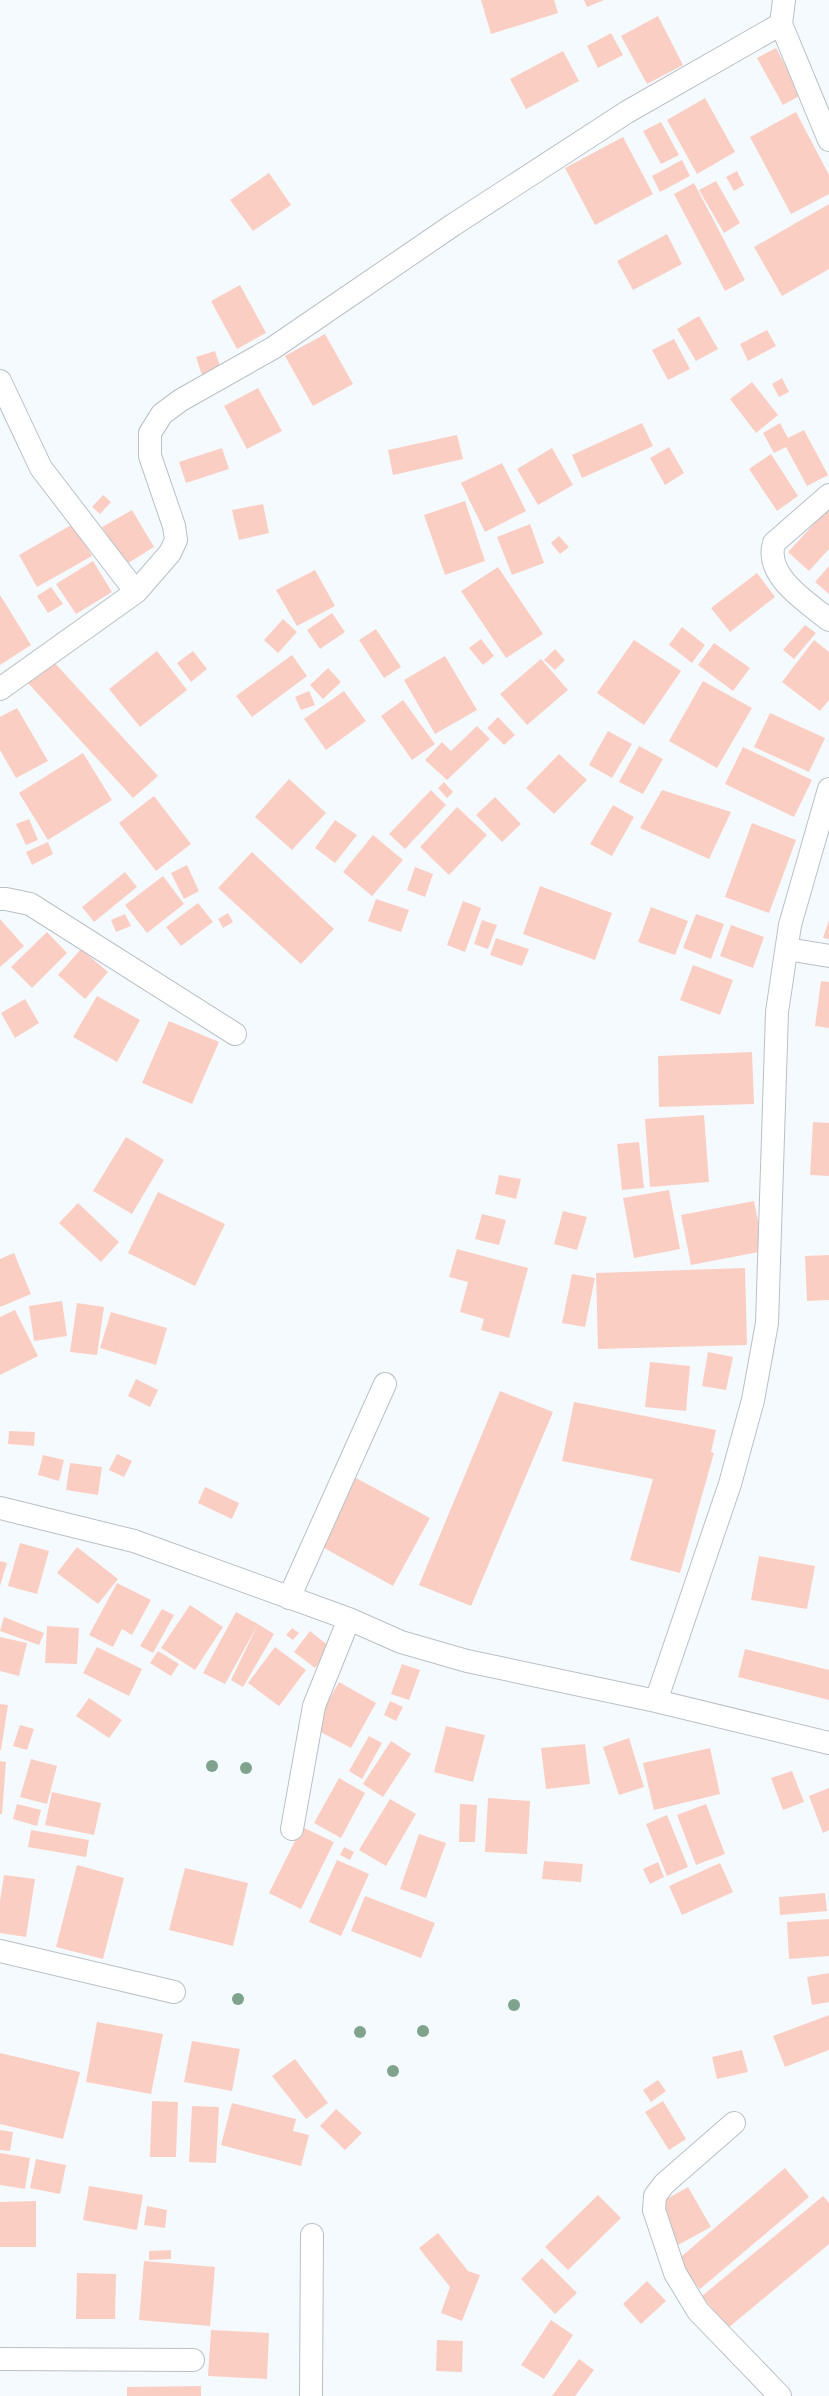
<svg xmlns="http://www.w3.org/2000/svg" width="829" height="2396" font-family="'Varela Round',sans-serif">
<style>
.building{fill:#fbcec3}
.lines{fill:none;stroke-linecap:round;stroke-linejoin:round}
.minor-casing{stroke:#b9c0c5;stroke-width:24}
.minor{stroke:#fff;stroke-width:22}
.tree{fill:#7fa38d}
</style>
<rect width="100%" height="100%" fill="#f5faff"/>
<!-- building -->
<path class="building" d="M481,0H554L558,13L491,34Z
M584,0H604L587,7Z
M658,16L683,65L647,84L621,36Z
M611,33L623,55L598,68L587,46Z
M776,48L801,95L783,105L757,58Z
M563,51L579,81L526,109L510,79Z
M705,98L735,152L697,174L667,120Z
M796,112L829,175V194L791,214L750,137Z
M661,122L679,155L661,164L643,131Z
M623,137L653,194L595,225L565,168Z
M682,160L690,176L660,192L652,176Z
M737,171L744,185L734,191L726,177Z
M269,173L291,205L253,231L230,200Z
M716,181L740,223L724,233L699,190Z
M694,183L745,280L725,291L674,194Z
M829,204V269L782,296L754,247Z
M667,234L682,264L633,290L617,261Z
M240,285L266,333L237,349L211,301Z
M699,316L718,349L696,361L677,329Z
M767,330L776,346L748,361L740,344Z
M325,334L353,384L313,406L285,356Z
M674,339L690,369L668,380L652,350Z
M215,351L221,369L202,375L196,357Z
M782,378L789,392L779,397L772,384Z
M752,382L778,415L756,433L730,399Z
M258,388L282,431L247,449L224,406Z
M642,423L653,446L582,478L572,455Z
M780,423L788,438L804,430L828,475L807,486L786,447L774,453L763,433Z
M457,435L463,459L393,475L388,450Z
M669,447L684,473L665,485L650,458Z
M222,448L229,469L186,483L179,462Z
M552,448L573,485L538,505L517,469Z
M771,454L798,496L777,511L749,469Z
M502,463L526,511L485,532L461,483Z
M103,495L111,502L100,514L92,507Z
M465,501L485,561L445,575L424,515Z
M263,504L269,533L239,540L232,510Z
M132,510L154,547L125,565L102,527Z
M827,510L829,512V549L809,571L788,552Z
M73,524L92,556L37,587L19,555Z
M530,524L544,563L512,575L497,537Z
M559,536L569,547L560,554L551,543Z
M93,561L112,592L76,614L56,584Z
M829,566V594L815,582Z
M498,567L543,634L506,658L461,591Z
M315,570L335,606L297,626L276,590Z
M757,573L775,597L730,632L711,608Z
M51,587L63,604L48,613L37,596Z
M0,595L31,645L0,665Z
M332,613L345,632L320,649L307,630Z
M283,619L297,632L278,653L264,640Z
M805,625L816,633L794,659L783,650Z
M682,627L705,645L692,663L669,645Z
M376,629L401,667L384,678L359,640Z
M481,639L494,656L483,665L469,648Z
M634,640L681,671L644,725L597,693Z
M814,640L829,652V700L820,711L782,682Z
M714,643L750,668L733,691L698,665Z
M555,649L565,660L555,670L544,660Z
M157,651L187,690L140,727L109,689Z
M193,651L207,669L191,682L177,663Z
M292,655L307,676L252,717L236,696Z
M445,656L477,710L435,734L404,680Z
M541,659L568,690L527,725L500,694Z
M53,661L158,776L133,798L28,683Z
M328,668L341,682L323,699L310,685Z
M703,681L752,708L717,768L669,741Z
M309,691L315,705L301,710L295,697Z
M344,691L366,721L326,750L304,719Z
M403,700L435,744L412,760L381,716Z
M17,708L48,761L16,778L0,750V717Z
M770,713L825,738L809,772L754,747Z
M498,717L515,735L504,745L487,728Z
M477,726L490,739L447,780L425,760L442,742L451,751Z
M608,731L632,744L612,778L589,765Z
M639,746L663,759L643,794L619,782Z
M743,747L812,780L794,817L725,784Z
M83,753L112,800L48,840L19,793Z
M559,754L587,780L554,814L526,788Z
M289,779L326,813L292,850L255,817Z
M444,782L453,792L447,798L438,788Z
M431,790L446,805L405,849L389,834Z
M662,790L731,812L709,859L640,828Z
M154,796L191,844L156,871L119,823Z
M495,797L521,824L502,842L476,815Z
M613,805L634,817L612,856L590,844Z
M457,807L487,835L449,875L420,847Z
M29,819L38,840L26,845L16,824Z
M335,820L357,835L335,863L315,848Z
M752,823L796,840L769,913L725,897Z
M373,835L403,860L372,896L343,872Z
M48,842L53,854L32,865L26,852Z
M252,852L334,929L301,964L218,888Z
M187,865L199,891L184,899L171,873Z
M415,867L433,874L425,897L407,890Z
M125,872L137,887L94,922L82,907Z
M163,876L184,904L147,933L125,905Z
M540,886L612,913L595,960L523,934Z
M376,899L409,910L401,932L368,921Z
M463,901L481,908L465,952L447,945Z
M198,903L213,922L181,946L166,927Z
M651,907L688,921L675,955L638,942Z
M228,913L233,922L223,928L218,919Z
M125,914L131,926L116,932L111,920Z
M696,914L724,924L711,959L683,948Z
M0,919L24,946L0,967Z
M482,920L497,925L488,949L474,944Z
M829,920V939L823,938Z
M731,925L764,937L753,968L720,956Z
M47,932L67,953L32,988L11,967Z
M496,938L529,949L522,966L490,955Z
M81,949L108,972L85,999L58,975Z
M693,965L733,980L720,1015L680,1000Z
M821,981L829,982V1028L815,1026Z
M97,996L140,1020L117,1062L73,1037Z
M25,999L39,1023L15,1038L1,1013Z
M169,1021L219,1042L192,1104L142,1083Z
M752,1052L754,1104L659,1107L658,1056Z
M704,1115L709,1182L650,1187L645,1119Z
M813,1122L829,1123V1176L810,1175Z
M126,1137L164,1160L132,1214L93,1191Z
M639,1142L644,1188L622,1190L617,1144Z
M499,1175L521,1179L516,1199L495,1194Z
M669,1190L680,1249L634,1258L623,1198Z
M158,1192L225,1224L195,1286L128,1253Z
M754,1201L764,1251L691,1265L681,1215Z
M78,1203L119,1242L101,1262L59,1223Z
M563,1211L587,1217L577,1250L554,1244Z
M482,1214L506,1220L499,1245L475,1239Z
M457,1249L528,1268L509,1338L481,1330L484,1319L460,1312L468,1282L449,1277Z
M14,1253L31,1294L0,1307V1259Z
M829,1255V1300L807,1301L805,1256Z
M745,1268L747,1345L598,1349L596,1273Z
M572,1274L595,1278L585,1327L562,1323Z
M62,1301L67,1336L34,1341L29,1306Z
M77,1303L104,1307L97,1355L70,1352Z
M15,1310L38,1356L0,1375V1317Z
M111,1312L167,1328L156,1365L100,1348Z
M708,1352L733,1357L726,1390L702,1386Z
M650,1362L690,1366L686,1411L645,1407Z
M136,1379L158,1390L150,1407L128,1396Z
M500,1391L553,1412L471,1606L419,1585Z
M574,1402L716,1430L711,1452L714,1453L680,1573L630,1560L653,1479L562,1461Z
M9,1431L35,1432L34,1446L8,1444Z
M117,1454L132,1461L124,1477L109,1470Z
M43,1455L64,1460L59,1481L38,1475Z
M70,1463L102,1467L98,1495L66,1490Z
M343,1471L430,1518L393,1586L306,1538Z
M205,1487L239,1503L232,1519L198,1503Z
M20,1543L49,1551L37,1594L8,1586Z
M77,1547L118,1579L98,1604L57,1573Z
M759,1556L815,1566L807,1609L751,1600Z
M0,1561L7,1563L0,1586Z
M117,1583L151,1600L132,1635L122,1629L113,1647L89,1635Z
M190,1605L223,1627L195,1670L161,1648Z
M162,1609L174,1615L153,1653L140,1646Z
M236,1612L258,1624L225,1684L203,1673Z
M4,1617L44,1633L39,1645L0,1631Z
M258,1624L274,1634L243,1687L231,1680Z
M47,1626L79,1628L77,1664L45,1663Z
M292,1628L299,1633L293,1640L286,1635Z
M310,1631L330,1647L315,1668L294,1652Z
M0,1637L27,1643L19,1676L0,1671Z
M97,1647L142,1669L129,1696L83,1673Z
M275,1647L306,1670L279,1706L248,1683Z
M745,1649L829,1670V1700L738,1677Z
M158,1651L179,1664L171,1676L150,1663Z
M402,1664L420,1670L409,1700L391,1694Z
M339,1682L376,1703L351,1748L313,1728Z
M89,1698L122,1720L109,1738L76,1716Z
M390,1701L403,1707L396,1721L384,1715Z
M0,1704L8,1705L1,1750H0Z
M20,1725L34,1729L27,1750L13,1746Z
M446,1726L485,1735L473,1782L434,1772Z
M369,1736L382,1743L362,1779L349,1771Z
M629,1738L644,1787L619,1795L603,1747Z
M391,1741L411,1754L383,1797L363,1784Z
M585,1744L590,1784L546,1789L541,1748Z
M710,1748L720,1794L654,1810L643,1763Z
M31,1759L57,1766L47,1804L20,1797Z
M0,1761L6,1762L2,1814H0Z
M792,1771L804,1802L783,1810L771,1778Z
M339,1778L365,1793L341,1838L314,1823Z
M829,1788V1830L823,1833L809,1796Z
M52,1792L101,1803L94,1835L45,1825Z
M488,1798L530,1801L527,1854L485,1852Z
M390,1799L416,1814L386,1866L359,1850Z
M17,1804L41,1810L37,1826L13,1819Z
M460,1804L477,1805L475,1842H459Z
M706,1804L725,1854L696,1865L677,1815Z
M667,1815L688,1867L667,1876L646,1824Z
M302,1827L334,1842L301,1909L269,1893Z
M31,1830L89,1840L86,1857L28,1847Z
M419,1834L446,1843L426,1898L400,1889Z
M344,1847L354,1852L350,1860L340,1855Z
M337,1860L369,1874L341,1936L309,1922Z
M544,1861L583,1864L581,1882L542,1879Z
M658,1862L664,1877L650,1884L643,1869Z
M720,1863L733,1892L682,1915L669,1886Z
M77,1865L124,1878L103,1959L56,1947Z
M185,1868L248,1883L233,1946L169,1930Z
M4,1875L35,1879L26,1937L0,1933V1901Z
M825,1893L827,1911L780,1915L779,1897Z
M365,1896L435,1923L421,1958L351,1931Z
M829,1919V1956L789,1959L787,1922Z
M829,1973V2002L812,2005L807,1977Z
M829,2015V2050L785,2067L773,2036Z
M97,2022L163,2034L151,2094L86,2082Z
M192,2041L240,2049L232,2091L184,2082Z
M742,2050L748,2072L717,2079L712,2057Z
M0,2053L80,2072L63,2139L0,2124Z
M295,2059L328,2103L306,2119L272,2076Z
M658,2080L666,2091L651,2102L643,2090Z
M152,2101L178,2102L176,2157H150Z
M663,2101L686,2139L669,2150L645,2112Z
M232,2103L296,2119L293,2131L309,2135L301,2166L221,2145Z
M192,2106L219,2107L216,2163L189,2162Z
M336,2109L362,2133L345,2150L320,2126Z
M0,2130L13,2132L10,2151L0,2150Z
M0,2153L30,2158L25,2189L0,2185Z
M36,2159L66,2165L60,2194L30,2188Z
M785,2168L809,2197L700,2289L676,2261Z
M89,2186L143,2195L137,2230L83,2220Z
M688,2187L711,2227L678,2245L656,2205Z
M598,2195L621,2218L568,2270L545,2247Z
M823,2196L829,2203V2244L728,2328L702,2296Z
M36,2201V2247H0V2202Z
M147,2206L167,2210L165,2228L144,2225Z
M438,2233L468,2271L480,2275L462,2321L441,2313L450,2287L419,2248Z
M171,2250V2259L149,2260V2251Z
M542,2258L577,2293L555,2314L521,2279Z
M144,2261L215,2267L210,2326L139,2320Z
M77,2273L116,2274L115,2319H76Z
M647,2281L666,2301L641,2324L623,2304Z
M551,2320L573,2335L544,2379L521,2365Z
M211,2330L269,2333L267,2379L208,2376Z
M437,2340L463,2341L462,2372L436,2371Z
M579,2359L594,2370L575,2396H552Z
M201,2386V2396H127V2387Z"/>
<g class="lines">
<!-- minor casing -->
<g class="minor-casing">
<path id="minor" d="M781,24L829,140
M0,381L41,468L136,592
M829,495L774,543C764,576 807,602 829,620
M0,689L136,592L170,553L176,540L174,526L150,456V433L162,414L181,400L273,348L453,225L627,112L781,24L784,0
M0,899H6L30,904L235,1034
M787,949L829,956
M0,1508L134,1541L349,1619L401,1642L467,1661L656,1701L829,1743
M289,1598L385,1384
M656,1701L730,1484L753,1400L767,1323L777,1012L790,925L829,789
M292,1829L314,1706L349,1619
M0,1951L174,1992
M734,2123L664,2184L655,2196L654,2210L675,2273L698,2311L780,2396
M0,2359L193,2360
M311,2396L312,2235"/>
</g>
<!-- minor -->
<use href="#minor" class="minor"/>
</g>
<!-- trees -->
<g class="tree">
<circle cx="212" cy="1766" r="6"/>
<circle cx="246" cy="1768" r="6"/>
<circle cx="238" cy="1999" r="6"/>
<circle cx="514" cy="2005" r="6"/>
<circle cx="423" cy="2031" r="6"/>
<circle cx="360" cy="2032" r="6"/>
<circle cx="393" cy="2071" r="6"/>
</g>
</svg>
